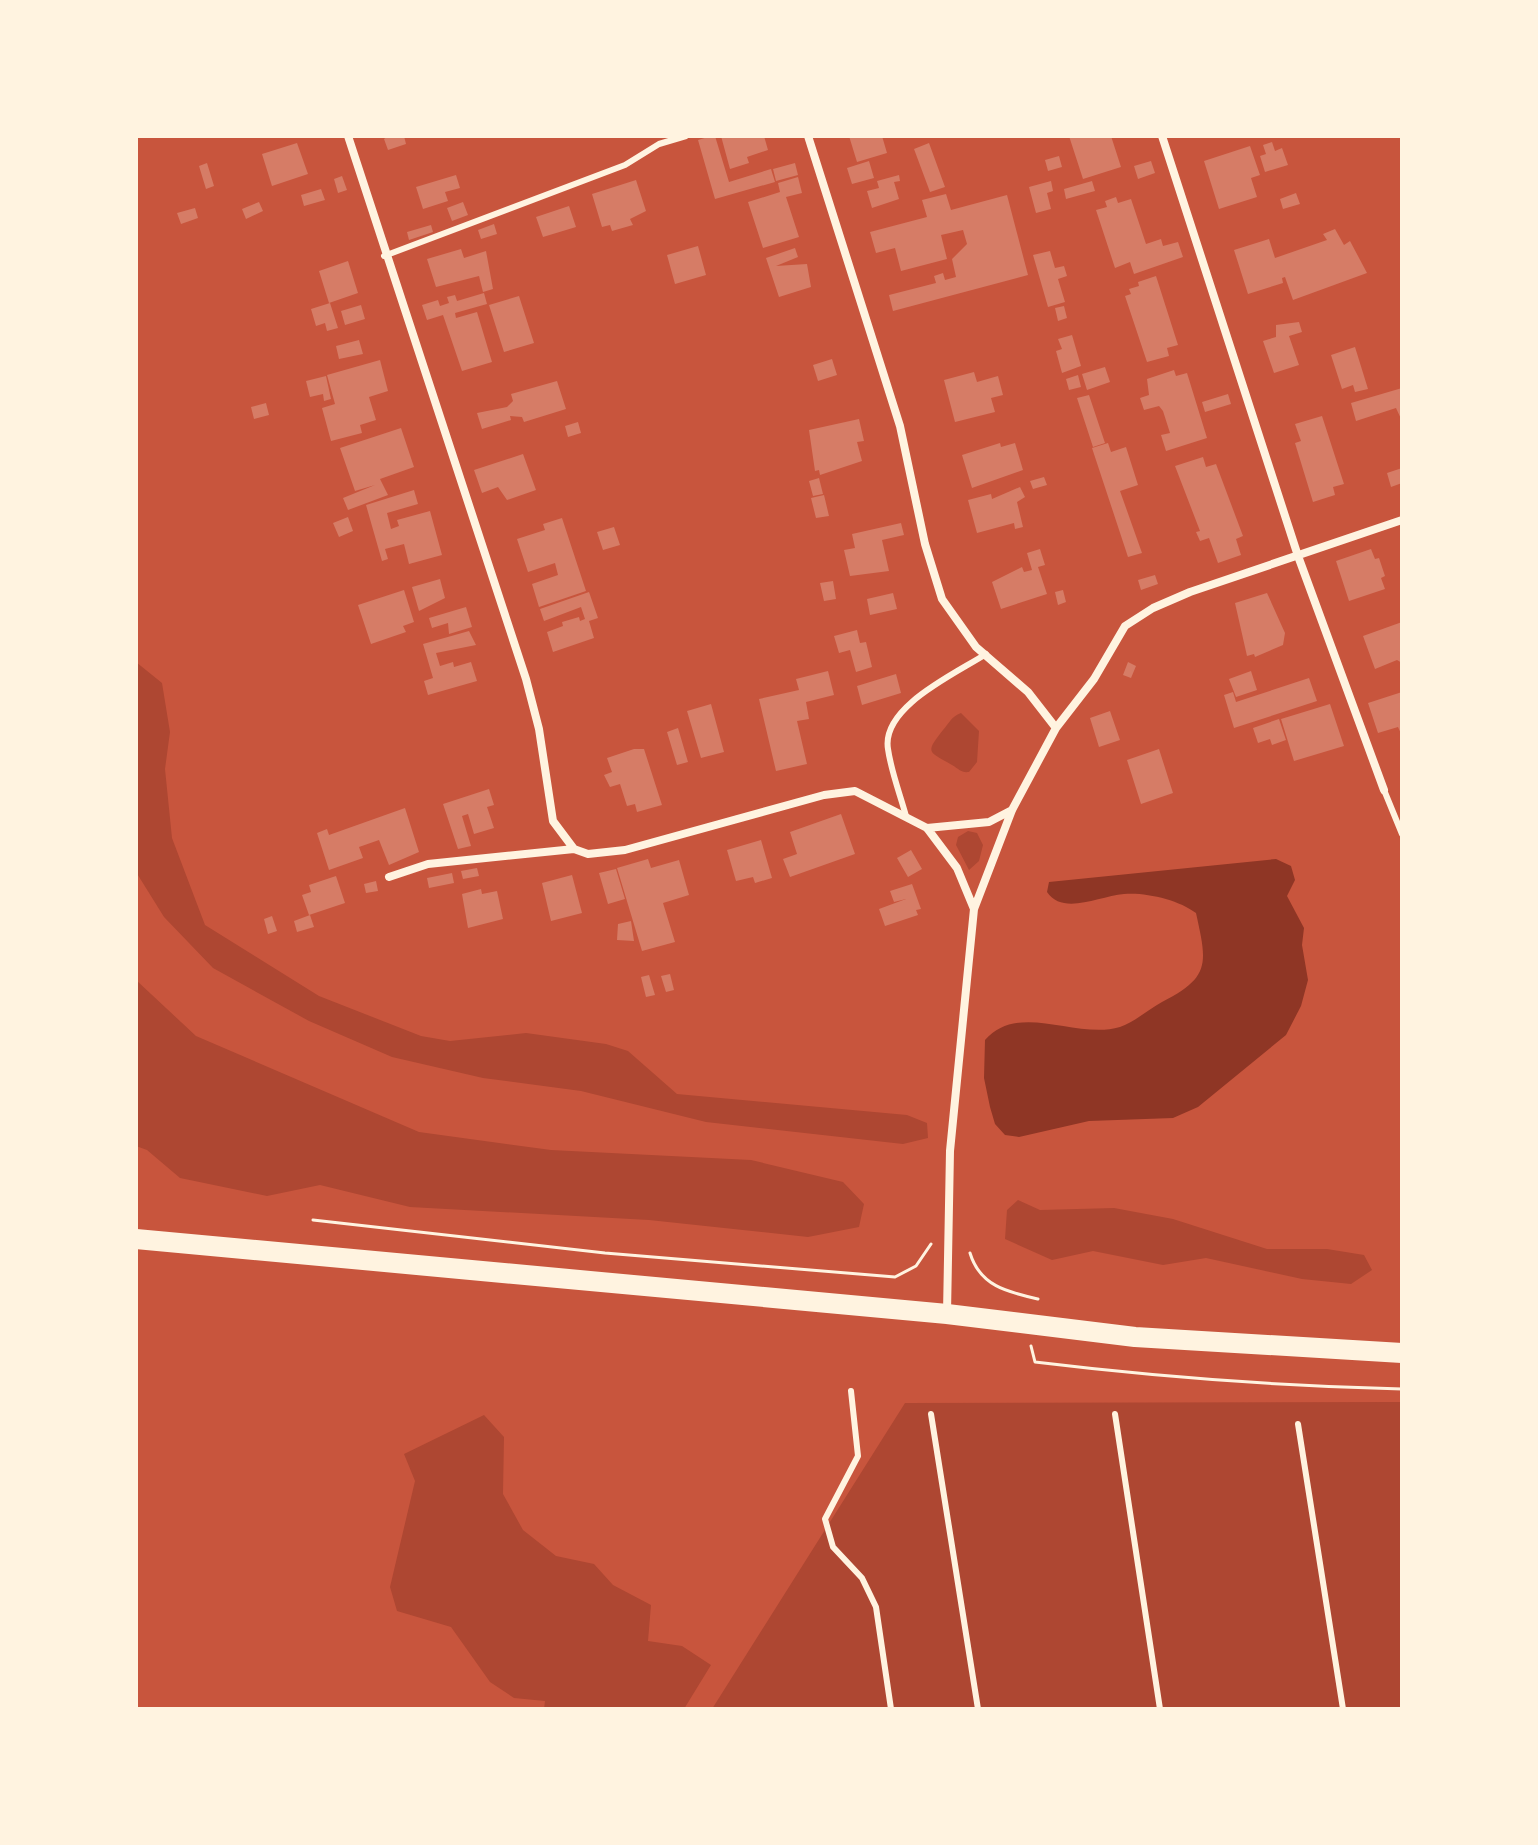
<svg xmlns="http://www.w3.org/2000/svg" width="1538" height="1845" font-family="'Exo 2',sans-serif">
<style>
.green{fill:#ae4732}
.water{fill:#8f3625}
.building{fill:#d67c66}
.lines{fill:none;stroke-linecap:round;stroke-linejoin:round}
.path{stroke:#fff3e0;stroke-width:3}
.service{stroke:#fff3e0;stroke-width:6}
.minor{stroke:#fff3e0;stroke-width:8}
.trunk{stroke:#fff3e0;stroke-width:20}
</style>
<rect width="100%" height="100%" fill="#c8553d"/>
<!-- green -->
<path class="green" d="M136,662L162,683L170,732L165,769L172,838L205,925L319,996L421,1036L450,1041L526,1033L606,1044L628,1051L677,1094L907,1115L927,1123L928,1138L903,1144L706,1122L581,1091L483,1078L392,1057L309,1021L213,968L164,917L136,872Z
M961,713L979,731L977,762L969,772C961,773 959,769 952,765C929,751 924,754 943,730C950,722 951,717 961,713Z
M968,831L977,833L983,845L979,861L969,870L956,845L958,837Z
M136,980L196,1036L419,1132L551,1150L751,1160L843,1182L864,1204L859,1227L808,1237L649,1220L410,1207L320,1185L267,1196L180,1178L147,1150L136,1146Z
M1018,1200L1040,1210L1114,1208L1173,1219L1267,1249H1327L1364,1255L1372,1270L1351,1284L1302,1279L1206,1258L1163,1265L1093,1251L1052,1260L1005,1239L1007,1210Z
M1402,1402V1709H712L905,1403Z
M484,1415L504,1437L503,1494L523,1530L556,1556L594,1564L613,1585L651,1605L648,1641L682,1646L711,1665L684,1709H544L545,1701L514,1698L490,1682L451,1627L397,1611L390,1587L415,1481L404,1454Z"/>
<!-- water -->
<path class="water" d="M1276,859L1291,866L1295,880L1287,896L1304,928L1302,945L1308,980L1301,1006L1286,1035L1198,1107L1173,1118L1089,1121L1019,1137L1005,1135L995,1124L990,1107L984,1078L985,1040C1019,1001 1076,1040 1120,1027C1133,1023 1149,1009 1162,1002C1211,977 1207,963 1196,913C1179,900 1146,892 1124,894C1099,896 1063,916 1047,892L1049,882Z"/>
<!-- building -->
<path class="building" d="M388,136H404L406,144L388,150L384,139Z
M711,136H715L729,182L771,169L775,182L715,199L698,140Z
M721,136H764L768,150L747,157L749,163L730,169Z
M849,136H882L887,153L857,162Z
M1069,136H1111L1121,167L1083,179Z
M1272,142L1275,151L1282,148L1288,165L1265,172L1260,156L1266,154L1263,145Z
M297,143L308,174L272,186L262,154Z
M929,143L945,187L930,192L914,149Z
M1250,146L1260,175L1251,178L1257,197L1219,209L1204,161Z
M1059,156L1062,167L1048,171L1045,160Z
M869,161L874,178L852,184L847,168Z
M1151,161L1155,173L1138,179L1134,166Z
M207,163L214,186L206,189L199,166Z
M795,163L798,175L776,181L773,169Z
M456,175L460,188L445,192L448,201L423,209L416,187Z
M899,175L900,181L894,182L899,199L872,208L867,191L879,188L877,181Z
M342,176L347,190L338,193L334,179Z
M798,177L802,193L786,197L799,237L763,248L748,202L780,192L778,183Z
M636,180L646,211L630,219L633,225L612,231L610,225L602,227L592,194Z
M1051,181L1053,191L1047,193L1051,209L1036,213L1029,187Z
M1092,181L1095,191L1066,199L1064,189Z
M321,189L325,200L304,206L301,195Z
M1296,193L1300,204L1283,209L1280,199Z
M946,194L951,210L1007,195L1028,275L893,311L889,295L936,283L934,276L943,273L945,280L956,277L952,259L967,244L963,230L941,235L947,259L901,271L895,248L876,253L870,232L927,217L922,200Z
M1116,197L1118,203L1131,199L1146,244L1161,239L1163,246L1178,242L1183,257L1134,274L1130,262L1115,268L1096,210L1107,207L1105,201Z
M259,202L263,211L246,219L242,209Z
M463,202L468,215L452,221L447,208Z
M569,206L576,227L543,237L536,217Z
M195,208L198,218L181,224L177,213Z
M494,224L497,234L481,239L478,230Z
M431,225L433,232L409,240L407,232Z
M1335,229L1344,245L1350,241L1367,273L1293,300L1285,277L1282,278L1283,283L1248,294L1234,250L1269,239L1275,258L1327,240L1323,234Z
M698,246L706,275L675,284L667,255Z
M795,248L798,257L776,266L807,264L811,287L779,297L766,258Z
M461,249L464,258L486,251L493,289L483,292L479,276L436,287L427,259Z
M1050,251L1055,268L1064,266L1067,276L1058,279L1065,302L1048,307L1033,255Z
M348,261L358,293L329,303L319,271Z
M1156,276L1178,345L1167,348L1169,356L1147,362L1125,296L1131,294L1129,289L1139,286L1138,282Z
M484,293L487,304L455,313L456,318L477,312L492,362L462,371L443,315L427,320L422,305L438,300L440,306L449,303L447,297L455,295L457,301Z
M519,296L534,343L504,352L489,305Z
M330,303L338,328L327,331L325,323L316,326L311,309Z
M361,305L365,319L345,325L341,311Z
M1064,306L1067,318L1058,321L1055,308Z
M1299,322L1302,332L1289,336L1299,365L1274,373L1263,341L1276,337V325Z
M1072,335L1081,366L1062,373L1056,351L1062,349L1058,339Z
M359,340L363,354L339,359L336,346Z
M1355,347L1368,389L1355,392L1353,385L1342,389L1331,355Z
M832,359L837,375L818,381L813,365Z
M380,360L388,391L369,397L376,420L360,425L362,433L331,441L322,408L335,404L327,375Z
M1105,367L1110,382L1087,390L1082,374Z
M1174,370L1176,376L1187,373L1207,438L1166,451L1161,435L1170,433L1163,411L1159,406L1144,410L1140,398L1149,395L1147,379Z
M974,372L977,382L998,376L1003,395L991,398L995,412L955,422L944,380Z
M1078,375L1081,387L1069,390L1066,379Z
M326,376L331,399L324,401L323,394L310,397L306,381Z
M557,381L566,409L524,422L522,417L510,416L511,420L482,429L477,413L507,407L513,401L511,394Z
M1402,388V421L1396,408L1356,421L1351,403Z
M1228,394L1231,404L1205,412L1202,402Z
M1089,395L1105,443L1093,447L1077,398Z
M266,403L269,415L254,419L251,407Z
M1322,416L1344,484L1333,487L1335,495L1313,502L1295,443L1301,441L1295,424Z
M859,419L864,441L857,442L862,461L820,475L819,470L815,471L809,430Z
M578,422L581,433L568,437L565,426Z
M401,428L414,467L380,479L388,495L348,510L343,498L375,485L355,491L340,448Z
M1000,443L1001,447L1015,443L1023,470L972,488L962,455Z
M1108,443L1111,452L1126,447L1138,485L1120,491L1142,553L1128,557L1092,448Z
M523,454L536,490L507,500L498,487L482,493L474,470Z
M1203,457L1206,467L1216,464L1243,536L1236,539L1241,555L1218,563L1209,538L1200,541L1196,532L1200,531L1175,466Z
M1402,468V483L1391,487L1387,473Z
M1044,477L1047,485L1033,489L1030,481Z
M819,478L823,494L813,496L809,481Z
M1020,487L1025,497L1017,502L1023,527L1015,529L1014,523L977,533L968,500L991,494L992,499Z
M414,490L418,504L387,513L391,529L399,526L397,520L430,511L442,555L409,564L404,544L385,549L388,559L382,561L366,505Z
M824,495L829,516L816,518L811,498Z
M348,517L353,531L339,537L333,523Z
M562,518L586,591L539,607L532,584L558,575L555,563L528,572L517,539L545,530L543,524Z
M901,523L904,535L882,540L889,571L850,576L844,550L855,548L852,534Z
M614,527L620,545L603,550L597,532Z
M1040,549L1045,565L1038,567L1047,594L1001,609L992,582L1022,567L1024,572L1032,570L1027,553Z
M1371,549L1375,559L1379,558L1385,576L1381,578L1385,589L1349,601L1336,561Z
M1155,575L1158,584L1141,590L1138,580Z
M440,579L445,598L419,611L412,587Z
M833,581L836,599L824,601L820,583Z
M404,590L414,622L403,626L406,632L371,644L358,605Z
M1063,590L1066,602L1058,605L1055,592Z
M589,592L598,618L589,621L594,638L553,652L547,632L563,626L562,622L579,617L580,621L585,619L581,607L544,621L540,609Z
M893,593L897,609L870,615L867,599Z
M1267,593L1285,633L1283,645L1255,657L1254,654L1247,656L1235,603Z
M466,607L472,627L449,634L448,623L432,628L429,618Z
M1402,622V663L1397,660L1375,669L1363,636Z
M857,630L860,643L866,642L872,667L856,672L850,650L839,653L834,636Z
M469,631L476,645L436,653L440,666L453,662L454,667L471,662L477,681L428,695L424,681L433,678L423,644Z
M1128,662L1136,666L1131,678L1123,675Z
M828,671L834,695L806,702L809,719L797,721L807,764L776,771L759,699L799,690L796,679Z
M1251,671L1257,690L1236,697L1229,679Z
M896,674L901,693L862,705L857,686Z
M1309,678L1317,701L1234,728L1224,695L1233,692L1236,702Z
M1402,692V736L1398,727L1378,733L1368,703Z
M711,704L724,752L701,758L687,711Z
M1330,704L1344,746L1294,761L1281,719Z
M1110,711L1120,740L1099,747L1090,718Z
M1279,719L1286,740L1272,745L1270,739L1258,743L1253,728Z
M678,728L688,762L677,765L667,732Z
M634,749H644L662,805L637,812L635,804L627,806L620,784L610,787L604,775L612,772L607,758Z
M1159,749L1173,793L1141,804L1127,760Z
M489,789L494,805L487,807L494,828L474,834L468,814L462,816L471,846L458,849L443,804Z
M405,808L419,852L389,865L379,840L359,847L363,858L329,870L317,833L327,829L329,835Z
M841,814L855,854L790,877L783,859L797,854L790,832Z
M761,840L772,878L755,883L753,877L736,881L727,850Z
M911,850L922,869L908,877L897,858Z
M648,859L651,868L679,860L689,895L663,903L675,942L642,951L617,868Z
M477,868L479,876L463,879L461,871Z
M616,869L625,899L608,904L599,873Z
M452,873L454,883L429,888L427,878Z
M572,875L582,913L551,921L542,883Z
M336,876L345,903L309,915L302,895L311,892L309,885Z
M376,881L378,891L366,893L364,884Z
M912,884L921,909L916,910L918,915L885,926L879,909L906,899L894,902L890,891Z
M481,889L482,894L497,891L503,919L468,928L462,894Z
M310,915L314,927L297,932L294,921Z
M272,916L277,931L268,934L264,919Z
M631,921L634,941L617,940L618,924Z
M670,974L674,990L666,992L661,976Z
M649,975L655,995L646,997L641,977Z"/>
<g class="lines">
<!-- path -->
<path class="path" d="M313,1220L605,1253L895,1277L916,1266L931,1244
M970,1253C980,1286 1007,1292 1038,1299
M1031,1346L1035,1362C1158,1377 1279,1386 1402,1389"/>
<!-- service -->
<path class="service" d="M384,256L625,165L659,144L686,136
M1384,790L1402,834
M906,816C900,794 891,771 888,749C881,707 955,674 986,654
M851,1391L858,1456L825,1519L833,1547L862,1578L876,1607L891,1709
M931,1414L978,1709
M1115,1414L1160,1709
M1298,1424L1343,1709"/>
<!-- minor -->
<path class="minor" d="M348,136L526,679L539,729L553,821L574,849L588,854L625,850L824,795L855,791L927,828L957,868L974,909
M808,136L900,426L925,544L942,599L976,647L1028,692L1056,728
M1162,136L1298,556L1384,790
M927,828L989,822L1012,810
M389,877L428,864L574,849
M947,1313L950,1151L974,909L1012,810L1056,728L1094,679L1125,626L1153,608L1190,592L1402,520"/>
<!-- trunk -->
<path class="trunk" d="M136,1239L947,1314L1135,1337L1402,1353"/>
</g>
<!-- border -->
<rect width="1538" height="1845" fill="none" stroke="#fff3e0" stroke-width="276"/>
</svg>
